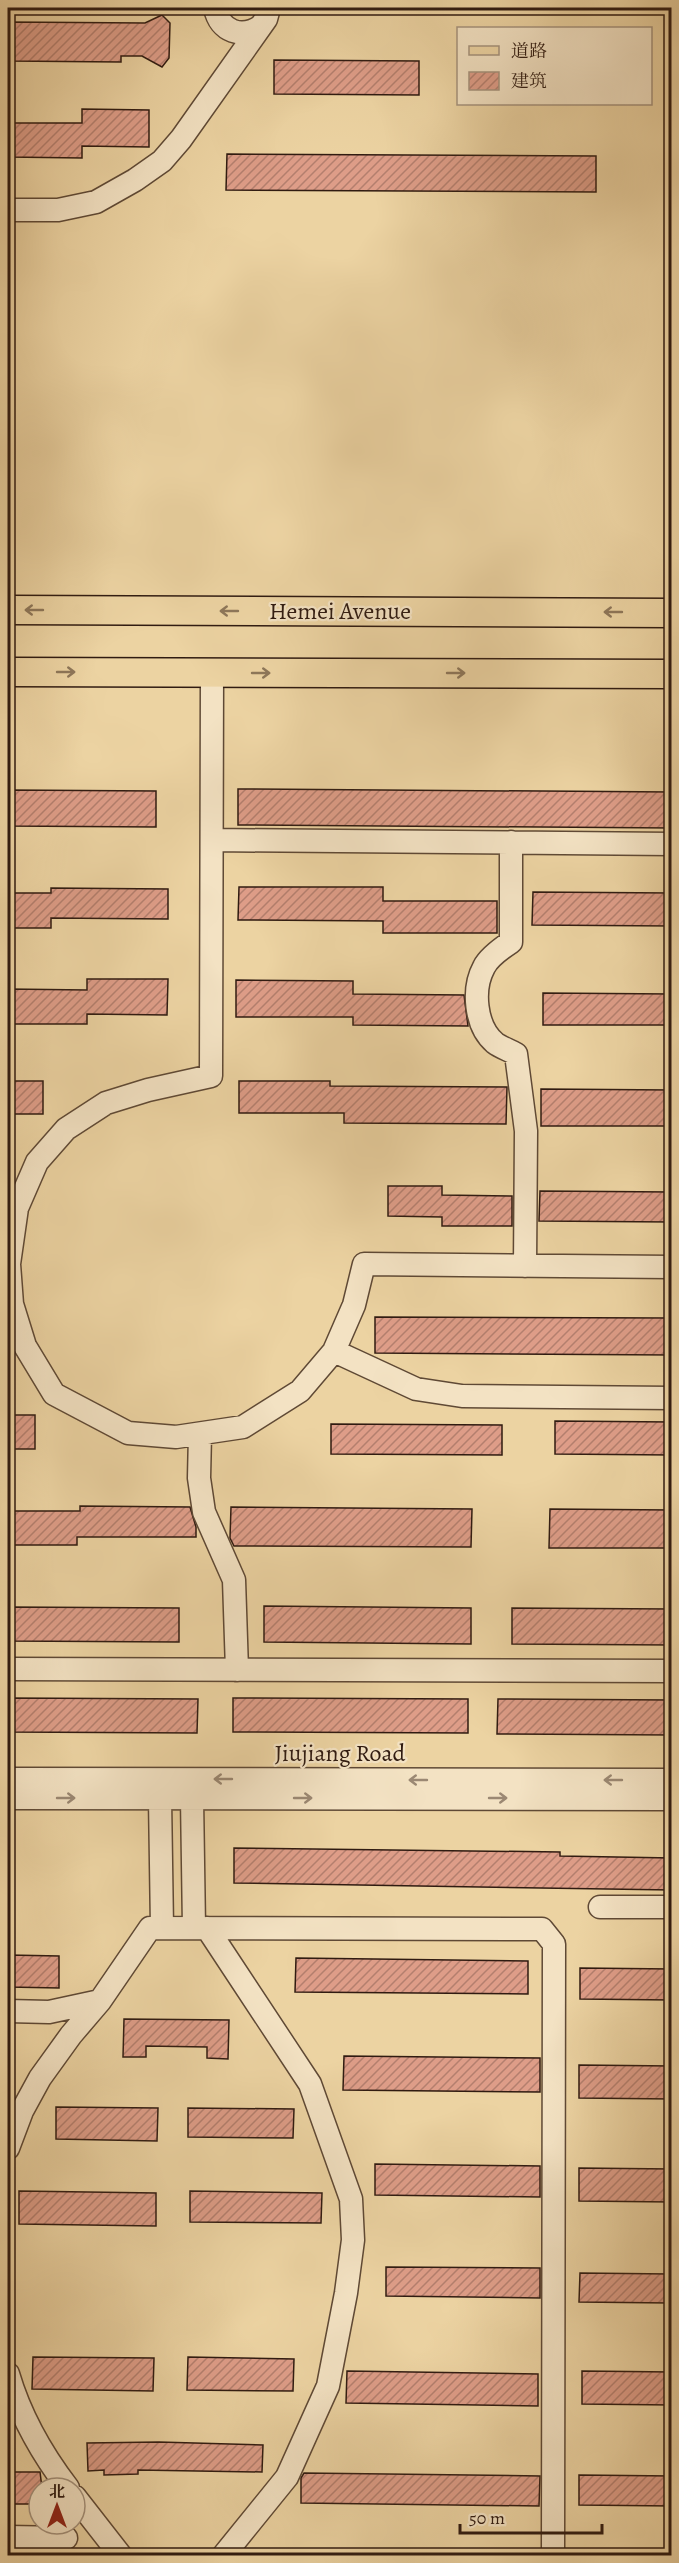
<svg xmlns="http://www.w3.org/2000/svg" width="679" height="2563" font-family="Alegreya,'Noto Serif SC',serif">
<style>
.building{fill:url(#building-hatch);stroke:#301b11;stroke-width:1.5}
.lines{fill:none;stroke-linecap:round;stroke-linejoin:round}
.minor-casing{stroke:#5f4935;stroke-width:25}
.major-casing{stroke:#301b11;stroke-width:31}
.minor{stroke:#f3e2c3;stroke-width:22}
.major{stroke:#ecd3a2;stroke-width:28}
.oneway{stroke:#8e775a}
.oneway2{stroke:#9b8873}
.labels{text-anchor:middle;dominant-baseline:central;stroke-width:4.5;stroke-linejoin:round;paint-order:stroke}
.street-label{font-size:24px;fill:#301b11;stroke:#f3e2c3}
</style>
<defs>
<pattern id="building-hatch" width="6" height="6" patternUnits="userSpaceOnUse" patternTransform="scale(1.5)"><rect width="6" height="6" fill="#de9d88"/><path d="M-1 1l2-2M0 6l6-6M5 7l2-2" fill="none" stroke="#b47f6e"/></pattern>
</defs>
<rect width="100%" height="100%" fill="#ecd3a2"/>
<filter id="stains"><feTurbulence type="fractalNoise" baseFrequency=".00333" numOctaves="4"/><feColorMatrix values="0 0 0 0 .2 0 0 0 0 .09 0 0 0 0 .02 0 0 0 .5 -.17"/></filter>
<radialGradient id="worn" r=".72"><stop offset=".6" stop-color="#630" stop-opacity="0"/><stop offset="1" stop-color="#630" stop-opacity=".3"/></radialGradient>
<!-- building -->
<path class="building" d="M162,15L170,23L169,58L162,67L142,56H121V62L8,61V22L145,23Z
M274,60L419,61V95L274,94Z
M82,109L149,110V147L82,146V158L8,157V123H82Z
M227,154L596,156V192L226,190Z
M238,789L672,792V828L238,825Z
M8,790L156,791V827L8,826Z
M239,887H383V901H497V933H383V921L238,920Z
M51,888L168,889V919L51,918V928H8V893H51Z
M533,892L672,893V926L532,925Z
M87,979H168L167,1015L87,1014V1024H8V989L87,990Z
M236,980L353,981V994L464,995L468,1026L353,1025V1017H236Z
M543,993L672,994V1025H543Z
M8,1081H43V1114H8Z
M239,1081H330V1086L507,1087L506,1124L344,1123V1113H239Z
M541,1089L672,1090V1126H541Z
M388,1186H442V1195L512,1196V1226H442V1217L388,1216Z
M540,1191L672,1192V1222L539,1221Z
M375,1317L672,1318V1355L375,1353Z
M8,1415H35V1449H8Z
M555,1421L672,1422V1455L555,1454Z
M331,1424L502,1425V1455L331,1454Z
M80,1506L190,1507L196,1527V1537H77V1545H8V1511H80Z
M231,1507L472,1509L471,1547L234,1546L230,1538Z
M550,1509L672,1510V1548H549Z
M264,1606L471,1608V1644L264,1642Z
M8,1607L179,1608V1642L8,1641Z
M512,1608L672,1609V1645L512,1644Z
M8,1698L198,1699L197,1733L8,1732Z
M233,1698L468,1699V1733L233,1732Z
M498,1699L672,1700V1735L497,1734Z
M234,1848L560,1852V1856L672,1858V1890L234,1883Z
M8,1955L59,1956V1988L8,1987Z
M296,1958L528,1961V1994L295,1992Z
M580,1968L672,1969V2000L580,1999Z
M124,2019L229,2020L228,2059L207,2058V2047L146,2046V2057H123Z
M344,2056L540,2058V2092L343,2090Z
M579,2065L672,2066V2099L579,2098Z
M56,2107L158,2108L157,2141L56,2139Z
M188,2108L294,2109L293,2138L188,2137Z
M375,2164L540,2166V2197L375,2195Z
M579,2168L672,2169V2202L579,2201Z
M19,2191L156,2193V2226L19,2224Z
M190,2191L322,2193L321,2223L190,2222Z
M386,2267L540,2268V2298L386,2296Z
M580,2273L670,2274L669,2303L579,2302Z
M33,2357L154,2358L153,2391L32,2389Z
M188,2357L294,2359L293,2391L187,2390Z
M347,2371L538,2374V2406L346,2403Z
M582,2371L672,2372V2405L582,2404Z
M159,2442L263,2445L262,2472L138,2470V2474L104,2475V2470L88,2471L87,2443Z
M8,2472H40L42,2488H39V2504H8Z
M304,2473L540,2476L539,2506L301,2503V2478Z
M579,2475L672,2476V2506L579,2505Z"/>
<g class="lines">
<!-- minor casing -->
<g class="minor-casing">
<path id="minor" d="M215,8C220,32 242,39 261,26
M8,210H58L96,202L135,180L162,161L181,139L266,19L269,8
M212,672L211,1076L148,1090L106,1103L66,1129L37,1162L17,1208L9,1264L12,1304L25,1346L54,1394L128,1433L176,1437L243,1427L300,1391L334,1351L354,1305L364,1264L672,1267
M212,840L672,844
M511,842V942C502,948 489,957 484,967C472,989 475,1026 495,1043C500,1047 509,1050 516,1054L526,1131L525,1266
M334,1351L416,1389L462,1396L672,1398
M200,1434L199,1478L204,1512L234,1580L237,1670
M8,1669L672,1671
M8,1779L672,1780
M8,1798L672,1799
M160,1798L162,1928
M192,1798L194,1928
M600,1907H672
M207,1928L310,2084L351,2199L353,2240L346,2293L328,2386L287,2477L223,2556
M8,2011L49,2012L100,2001
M8,2148L22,2111L40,2078L71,2035L100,2001L150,1928L542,1929L554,1944L553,2556
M8,2374C20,2415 42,2454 68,2488
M75,2497L121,2556
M8,2537L66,2538"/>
</g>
<!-- major casing -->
<g class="major-casing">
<path id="major" d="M8,610L672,613
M8,672L672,674"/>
</g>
<!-- minor -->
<use href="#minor" class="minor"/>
<!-- major -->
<use href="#major" class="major"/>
</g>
<!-- one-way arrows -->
<defs><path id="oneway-shaft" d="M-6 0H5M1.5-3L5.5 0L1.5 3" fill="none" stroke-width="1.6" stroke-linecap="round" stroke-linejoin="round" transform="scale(1.5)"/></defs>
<g class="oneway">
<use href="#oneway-shaft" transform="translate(34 610) rotate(-180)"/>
<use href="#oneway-shaft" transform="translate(229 611) rotate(-180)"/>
<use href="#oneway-shaft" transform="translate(613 612) rotate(-180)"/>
<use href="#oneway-shaft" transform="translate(66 672)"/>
<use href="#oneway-shaft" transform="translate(261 673)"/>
<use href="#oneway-shaft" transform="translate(456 673)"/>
</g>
<g class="oneway2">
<use href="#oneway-shaft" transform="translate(223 1779) rotate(-180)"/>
<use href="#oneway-shaft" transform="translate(418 1780) rotate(-180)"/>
<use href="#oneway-shaft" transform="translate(613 1780) rotate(-180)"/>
<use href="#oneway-shaft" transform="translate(66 1798)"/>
<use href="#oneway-shaft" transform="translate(303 1798)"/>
<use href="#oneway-shaft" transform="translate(498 1798)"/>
</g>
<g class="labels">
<!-- street labels -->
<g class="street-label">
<text x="340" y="611">Hemei Avenue</text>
<text x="340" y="1753">Jiujiang Road</text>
</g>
</g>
<!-- margin -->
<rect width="679" height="2563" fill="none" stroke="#ecd3a2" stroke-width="30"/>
<rect x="9" y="9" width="661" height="2545" fill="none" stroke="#301b11" stroke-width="3"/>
<rect x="15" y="15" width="649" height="2533" fill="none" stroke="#301b11" stroke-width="1.5"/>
<!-- legend -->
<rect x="457" y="27" width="195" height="78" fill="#f3e2c3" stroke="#a5927c" stroke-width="1.5"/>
<rect x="469" y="46" width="30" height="9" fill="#ecd3a2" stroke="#a5927c" stroke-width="1.5"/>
<text x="511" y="57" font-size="18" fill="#301b11">道路</text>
<rect x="469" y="72" width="30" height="18" fill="url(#building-hatch)" stroke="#a5927c" stroke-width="1.5"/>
<text x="511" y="87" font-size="18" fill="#301b11">建筑</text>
<!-- north arrow -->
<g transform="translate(57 2506)"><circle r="28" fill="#f3e2c3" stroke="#a5927c" stroke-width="1.5"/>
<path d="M0-4.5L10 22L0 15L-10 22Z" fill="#8f2418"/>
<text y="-9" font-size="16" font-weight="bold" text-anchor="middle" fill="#301b11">北</text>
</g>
<!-- scale -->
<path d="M460 2524v9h142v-9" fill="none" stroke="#301b11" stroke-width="3"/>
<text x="469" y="2524" font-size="18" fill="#301b11" stroke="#f3e2c3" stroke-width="4.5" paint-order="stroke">50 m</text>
<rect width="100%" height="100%" filter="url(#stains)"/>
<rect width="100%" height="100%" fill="url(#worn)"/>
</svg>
